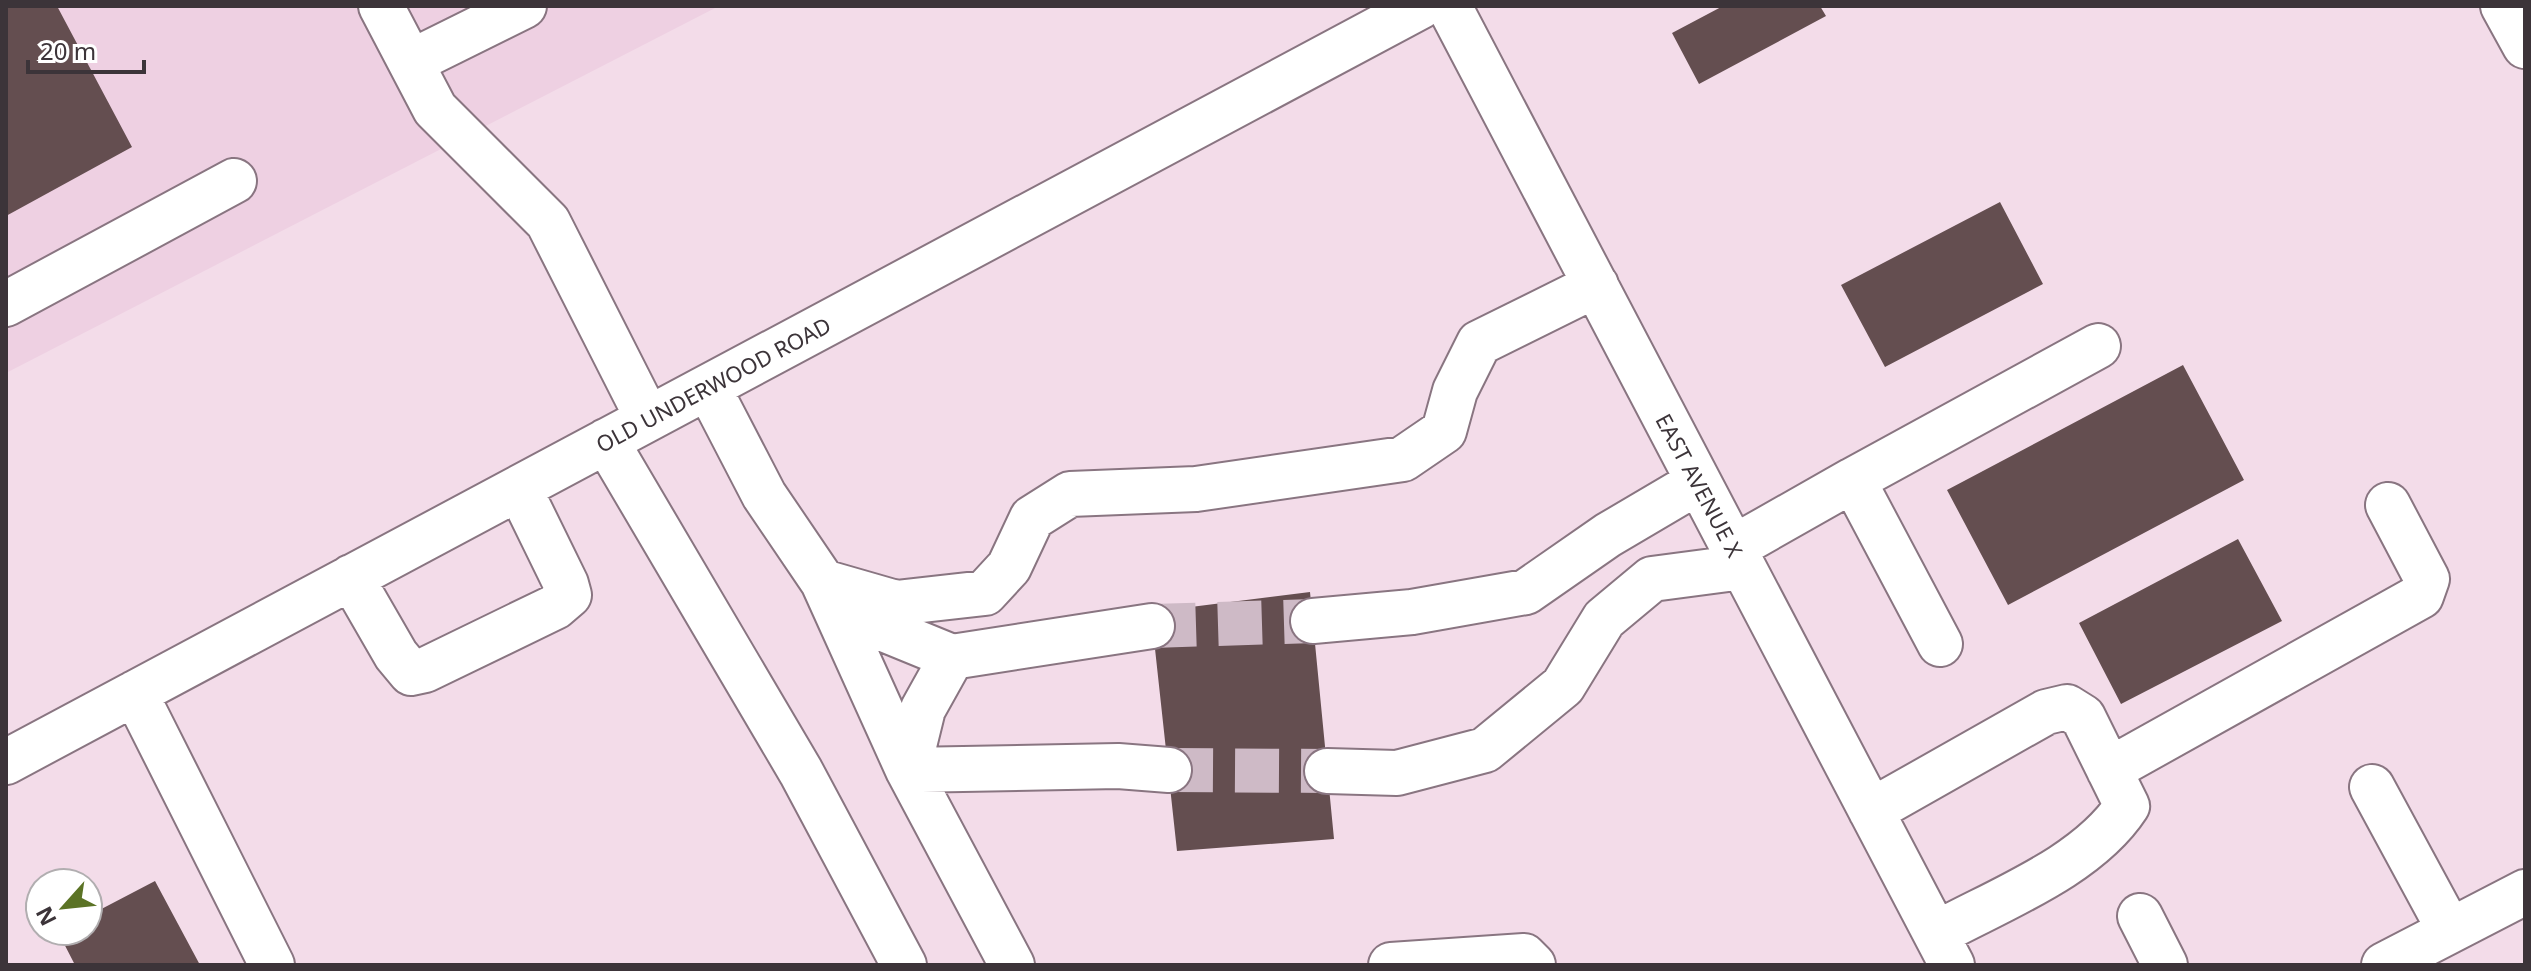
<svg xmlns="http://www.w3.org/2000/svg" width="2531" height="971" font-family="'Noto Sans',sans-serif">
<style>
.built{fill:#eed0e2}
.building{fill:#644e50}
.lines{fill:none;stroke-linecap:round;stroke-linejoin:round}
.minor-tunnel{stroke:#cebac6;stroke-width:44;stroke-dasharray:44 22;stroke-linecap:butt}
.minor-casing{stroke:#897581;stroke-width:48}
.minor{stroke:#fff;stroke-width:44}
.labels{text-anchor:middle;dominant-baseline:central;stroke-width:8;stroke-linejoin:round;paint-order:stroke}
.street-label{font-size:22px;fill:#3c3439;stroke:#fff}
</style>
<rect width="100%" height="100%" fill="#f3dce9"/>
<!-- built -->
<path class="built" d="M6,6H719L6,373Z"/>
<!-- building -->
<path class="building" d="M6,6H57L132,147L6,216Z
M1723,6H1820L1826,16L1699,84L1672,33Z
M2000,202L2043,284L1885,367L1841,285Z
M2183,365L2244,480L2008,605L1947,490Z
M2238,539L2282,621L2121,704L2079,623Z
M1310,592L1334,839L1177,851L1151,612Z
M155,881L200,965H75L58,932L88,931V916Z"/>
<g class="lines">
<!-- minor-tunnel -->
<path class="minor-tunnel" d="M1152,626L1313,621
M1169,770L1327,771"/>
<!-- minor casing -->
<g class="minor-casing">
<path id="minor" d="M381,6L435,109L548,222L648,419
M1449,6L1952,965
M2503,6L2525,46
M411,62L524,6
M6,304L234,181
M708,387L764,495L823,582L896,603L985,593L1009,567L1032,518L1070,494L1196,489L1403,459L1444,431L1455,391L1479,343L1596,285
M606,441L801,772L904,965
M1853,480L2098,346
M1733,548L1853,480L1940,644
M351,577L396,655L411,673L425,670L555,607L569,595L566,584L519,488
M823,582L908,770L1012,965
M847,601L881,628L952,657L1152,626
M1313,621L1412,612L1526,592L1608,535L1698,482
M952,657L923,709L908,770L1118,766L1169,770
M135,693L272,965
M6,762L1421,6
M2109,770L2421,596L2427,579L2388,505
M1327,771L1397,773L1485,750L1563,686L1604,619L1652,579L1743,567
M2372,787L2450,931
M1871,811L2046,712L2067,707L2083,717L2127,806C2087,867 1998,900 1936,934
M2140,916L2165,965
M1391,965L1524,956L1533,965
M2384,965L2525,892"/>
</g>
<!-- minor -->
<use href="#minor" class="minor"/>
</g>
<g class="labels">
<!-- street labels -->
<g class="street-label">
<text transform="translate(713 384) rotate(-28)">OLD UNDERWOOD ROAD</text>
<text transform="translate(1700 485) rotate(62)">EAST AVENUE X</text>
</g>
</g>
<!-- border -->
<rect width="2531" height="971" fill="none" stroke="#3c3439" stroke-width="16"/>
<!-- north arrow -->
<g transform="translate(64 907) rotate(243)"><circle r="38" fill="#ffffff" stroke="#b1aeb0" stroke-width="2"/>
<path d="M0-6L14 30L0 20L-14 30Z" fill="#5b7325"/>
<text y="-12" font-size="22" font-weight="bold" text-anchor="middle" fill="#3c3439">N</text>
</g>
<!-- scale -->
<path d="M28 60v12h116v-12" fill="none" stroke="#3c3439" stroke-width="4"/>
<text x="40" y="60" font-size="24" fill="#3c3439" stroke="#ffffff" stroke-width="6" paint-order="stroke">20 m</text>
</svg>
